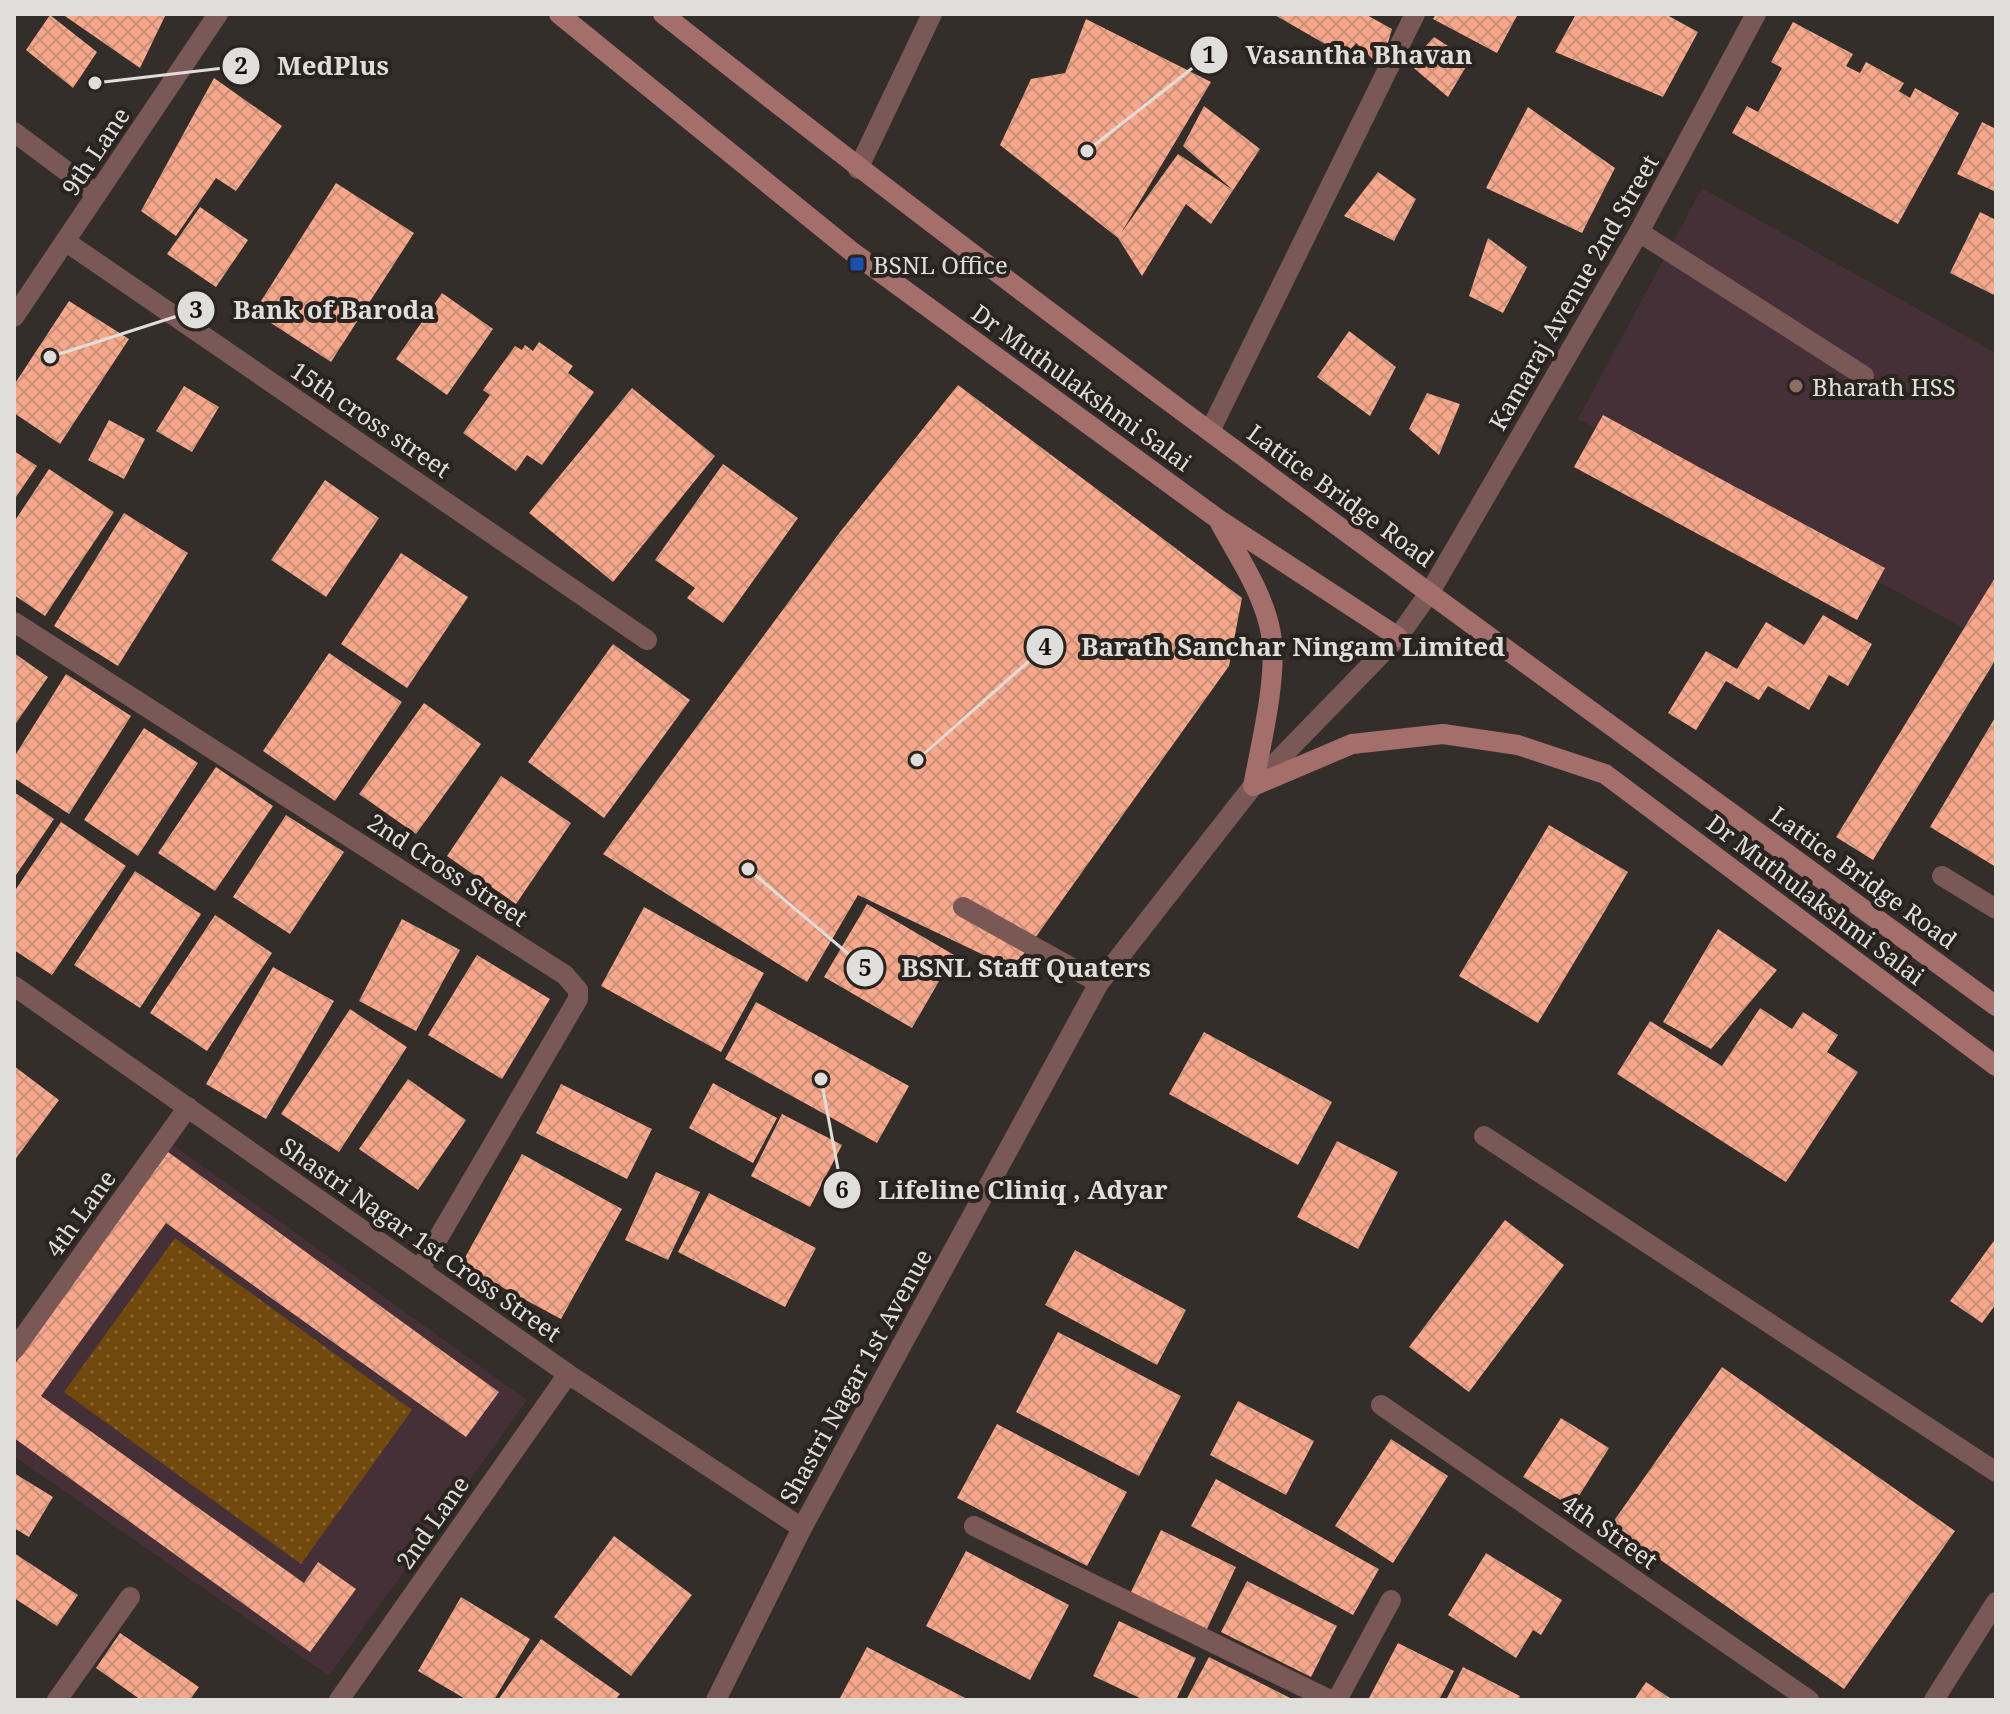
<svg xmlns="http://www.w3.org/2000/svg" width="2010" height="1714" font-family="'Noto Serif',serif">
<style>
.education{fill:#443036}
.park{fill:url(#park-dots)}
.building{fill:url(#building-cross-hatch)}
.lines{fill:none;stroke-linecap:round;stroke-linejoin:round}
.service{stroke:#7a5855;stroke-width:20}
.minor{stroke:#7a5855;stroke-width:20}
.tertiary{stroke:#7a5855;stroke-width:20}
.secondary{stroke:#a46e6a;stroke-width:20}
.transit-dot{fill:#1a4fb4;stroke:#292420;stroke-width:3}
.education-dot{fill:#8d6e63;stroke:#292420;stroke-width:3}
.labels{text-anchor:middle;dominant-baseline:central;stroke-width:8;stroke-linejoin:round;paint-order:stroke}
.street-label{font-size:24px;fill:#e0deda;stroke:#292420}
.poi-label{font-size:24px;fill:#e0deda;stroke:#292420;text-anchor:start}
.leader{fill:none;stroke:#e0deda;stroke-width:3}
.callout-dot{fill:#e0deda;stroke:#292420;stroke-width:3}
.mark-label{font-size:24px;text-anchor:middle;font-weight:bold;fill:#111}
.callout-label{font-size:26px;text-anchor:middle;font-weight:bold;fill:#e0deda;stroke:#292420;stroke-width:8;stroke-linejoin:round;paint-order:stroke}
</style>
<defs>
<pattern id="park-dots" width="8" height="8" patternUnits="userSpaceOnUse" patternTransform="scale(2)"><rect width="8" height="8" fill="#72490d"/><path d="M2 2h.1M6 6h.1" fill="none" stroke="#866330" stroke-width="1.8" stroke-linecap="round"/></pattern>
<pattern id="building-cross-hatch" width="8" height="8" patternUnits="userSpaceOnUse" patternTransform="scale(2)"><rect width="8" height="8" fill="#f7a88b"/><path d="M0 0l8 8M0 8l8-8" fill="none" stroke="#ca8f78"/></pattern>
</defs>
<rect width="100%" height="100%" fill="#332e2a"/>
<!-- education -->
<path class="education" d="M1702,188L1996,353V610L1982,638L1578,419Z
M161,1136L527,1400L329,1676L14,1456V1344Z"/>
<!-- park -->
<path class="park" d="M175,1238L412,1410L301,1564L64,1392Z"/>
<!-- building -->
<path class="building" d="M62,14H166L140,68Z
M1273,14H1365L1392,29L1381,67L1356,43L1346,56Z
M1436,14H1518L1497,53L1433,19Z
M1576,14H1665L1698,32L1663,97L1555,52Z
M50,15L97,52L73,88L26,50Z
M1086,19L1211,82L1121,233L1178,154L1233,190L1183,146L1204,106L1260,149L1211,224L1186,204L1142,276L1118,238L1000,145L1031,79L1065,73Z
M1793,22L1853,54L1846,66L1860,73L1866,62L1904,83L1899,91L1910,98L1915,88L1959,113L1898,224L1732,133L1747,106L1758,112L1782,68L1771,62Z
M1434,37L1470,60L1448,97L1409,64Z
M214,78L282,126L236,191L216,178L176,236L141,211Z
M1528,107L1615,168L1582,233L1486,188Z
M1982,122L1996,129V192L1957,174Z
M1378,172L1416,199L1394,241L1344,216Z
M336,183L414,233L331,362L254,312Z
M200,207L248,240L216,287L167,254Z
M1980,212L1996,220V296L1950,273Z
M1488,238L1527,267L1503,313L1469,296Z
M442,293L493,329L447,395L396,359Z
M69,301L129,339L60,444L14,413V385Z
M1349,331L1396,367L1370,416L1317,377Z
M539,342L573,366L568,373L594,392L542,465L527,455L516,471L463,433L490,395L483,390L515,346L522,350L525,345L533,351Z
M958,385L1242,598L1229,666L1013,969L858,895L807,982L603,854L840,532Z
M184,386L219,407L192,452L156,431Z
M632,388L715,456L613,582L529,513Z
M1427,393L1460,404L1439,455L1409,429Z
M1603,415L1885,568L1857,620L1574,467Z
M109,420L145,439L124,479L88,460Z
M14,451L37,466L14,500Z
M723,464L798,518L723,623L687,598L695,588L655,560Z
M49,469L114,512L45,616L14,595V522Z
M325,480L379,518L326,597L271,560Z
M124,513L188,553L118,666L54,626Z
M401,553L468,597L407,688L341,644Z
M1996,576V659L1873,860L1836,837Z
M1823,615L1872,644L1848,686L1829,675L1809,710L1768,686L1759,700L1726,681L1696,730L1668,713L1706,651L1737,669L1766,622L1804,645Z
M613,644L690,700L604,818L528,762Z
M14,653L48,677L14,726Z
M329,653L402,702L335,801L263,751Z
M66,674L131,716L69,814L14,778V757Z
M424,703L481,744L416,834L359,794Z
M1996,716V867L1930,827Z
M144,728L198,763L138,856L84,820Z
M216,767L273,806L215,891L158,853Z
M501,776L571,823L516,904L447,856Z
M14,792L54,819L14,878Z
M286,815L344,852L290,934L233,897Z
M61,822L126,866L52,975L14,950V892Z
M1549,825L1628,872L1538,1023L1459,976Z
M135,871L201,914L140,1008L74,965Z
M867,904L954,955L912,1028L824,977Z
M644,907L764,973L721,1052L601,986Z
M215,915L272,953L207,1051L150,1013Z
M402,919L460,950L416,1031L359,1001Z
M1718,929L1777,970L1711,1049L1663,1022Z
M477,955L550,999L502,1079L428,1035Z
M273,967L334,1001L266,1119L206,1084Z
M756,1002L909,1086L877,1143L725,1059Z
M1760,1008L1792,1029L1803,1012L1838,1035L1827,1052L1858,1072L1786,1182L1617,1074L1650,1021L1722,1066Z
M350,1009L407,1047L339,1152L281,1114Z
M1204,1032L1332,1102L1298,1165L1169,1094Z
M14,1066L59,1100L14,1161Z
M408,1079L466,1120L418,1190L359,1149Z
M713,1083L777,1118L753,1163L689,1128Z
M561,1084L652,1129L627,1179L536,1133Z
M782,1114L842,1145L810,1207L751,1176Z
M1337,1141L1398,1172L1358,1249L1297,1217Z
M168,1152L499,1392L466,1437L166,1223L41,1396L304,1583L318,1562L356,1589L310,1652L14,1438V1365Z
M522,1154L622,1209L561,1319L461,1265Z
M656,1172L700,1192L668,1260L625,1240Z
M709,1193L816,1248L785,1307L678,1252Z
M1505,1220L1564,1265L1469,1392L1409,1347Z
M1996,1238V1304L1982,1323L1950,1301Z
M1075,1250L1186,1310L1157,1365L1045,1305Z
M1058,1332L1181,1396L1139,1476L1016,1412Z
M1722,1367L1955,1531L1844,1689L1611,1525Z
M1238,1401L1314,1441L1286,1495L1210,1455Z
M1561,1418L1609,1448L1572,1507L1523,1477Z
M997,1424L1127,1492L1087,1566L957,1498Z
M1391,1439L1448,1476L1393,1563L1335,1526Z
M14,1473L53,1497L29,1537L14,1528Z
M1216,1479L1379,1569L1353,1615L1191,1526Z
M1161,1530L1236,1567L1206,1631L1130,1594Z
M614,1536L692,1595L631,1676L554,1617Z
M966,1551L1069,1605L1030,1680L926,1626Z
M14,1553L78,1595L57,1626L14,1598Z
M1486,1553L1562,1600L1541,1635L1533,1630L1516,1658L1448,1615Z
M1247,1581L1337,1626L1311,1677L1221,1632Z
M461,1597L530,1639L494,1700H467L418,1671Z
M1119,1621L1196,1658L1176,1700H1144L1093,1676Z
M120,1633L199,1687L190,1700H141L96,1668Z
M541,1639L620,1694L615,1700H498Z
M1398,1643L1454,1671L1439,1700H1368Z
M867,1647L969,1700H839Z
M1209,1657L1294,1700H1186Z
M1463,1667L1520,1696L1518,1700H1446Z
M1646,1682L1673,1700H1634Z"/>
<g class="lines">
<!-- service -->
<path class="service" d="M1639,232L1864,376
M1210,431L1415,14
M1942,876L1996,909"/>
<!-- minor -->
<path class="minor" d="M14,132L97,194
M858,169L932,14
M65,241L647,640
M14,317L218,14
M1430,592L1639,232L1756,14
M14,622L565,975L578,990V999L420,1269
M963,907L1099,983
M14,986L568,1374L802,1528
M1484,1136L1996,1472
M14,1350L188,1107
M1381,1405L1809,1700
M974,1526L1330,1700
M57,1700L130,1597
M339,1700L568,1374
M1337,1700L1391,1600
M1934,1700L1996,1602"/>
<!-- tertiary -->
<path class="tertiary" d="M716,1700L802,1528L1099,983L1253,786L1398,637L1430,592"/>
<!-- secondary -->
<path class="secondary" d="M559,14L851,251L1218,519L1398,637
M663,14C1097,358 1549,679 1996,1006
M1220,523C1239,558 1264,594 1271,634C1278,675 1261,744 1253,786
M1253,786L1352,744L1443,734L1518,745L1605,774L1996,1066"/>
</g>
<!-- markers -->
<rect class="transit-dot" x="849" y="256" width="16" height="16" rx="4"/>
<circle class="education-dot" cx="1796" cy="386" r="8"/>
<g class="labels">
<!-- street labels -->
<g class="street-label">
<text transform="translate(95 151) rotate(-56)">9th Lane</text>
<text transform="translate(1573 292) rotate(-60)">Kamaraj Avenue 2nd Street</text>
<text transform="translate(1082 387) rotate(36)">Dr Muthulakshmi Salai</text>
<text transform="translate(371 419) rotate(34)">15th cross street</text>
<text transform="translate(1341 495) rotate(36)">Lattice Bridge Road</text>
<text transform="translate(448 869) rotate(33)">2nd Cross Street</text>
<text transform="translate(1864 877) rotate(36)">Lattice Bridge Road</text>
<text transform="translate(1816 899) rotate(37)">Dr Muthulakshmi Salai</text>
<text transform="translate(80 1213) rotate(-54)">4th Lane</text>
<text transform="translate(421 1239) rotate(35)">Shastri Nagar 1st Cross Street</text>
<text transform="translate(855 1376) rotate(-61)">Shastri Nagar 1st Avenue</text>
<text transform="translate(432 1522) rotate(-55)">2nd Lane</text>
<text transform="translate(1610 1531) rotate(35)">4th Street</text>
</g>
<!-- poi labels -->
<g class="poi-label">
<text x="873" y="264">BSNL Office</text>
<text x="1812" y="386">Bharath HSS</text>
</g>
</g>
<!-- callouts -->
<path class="leader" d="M1087 151L1209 55M95 83L241 66M50 357L196 310M917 760L1045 647M748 869L865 968M821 1079L842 1190"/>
<g class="callout-dot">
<circle cx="1087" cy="151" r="8"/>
<circle cx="95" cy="83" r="8"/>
<circle cx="50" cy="357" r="8"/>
<circle cx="917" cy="760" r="8"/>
<circle cx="748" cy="869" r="8"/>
<circle cx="821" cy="1079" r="8"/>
<circle cx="1209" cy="55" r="20"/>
<circle cx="241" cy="66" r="20"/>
<circle cx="196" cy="310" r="20"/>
<circle cx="1045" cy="647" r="20"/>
<circle cx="865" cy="968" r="20"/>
<circle cx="842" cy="1190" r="20"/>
</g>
<g class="mark-label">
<text x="1209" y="63">1</text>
<text x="241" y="74">2</text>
<text x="196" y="318">3</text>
<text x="1045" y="655">4</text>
<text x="865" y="976">5</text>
<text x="842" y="1198">6</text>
</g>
<g class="callout-label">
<text x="1359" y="64">Vasantha Bhavan</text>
<text x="333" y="75">MedPlus</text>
<text x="334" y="319">Bank of Baroda</text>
<text x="1293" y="656">Barath Sanchar Ningam Limited</text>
<text x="1026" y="977">BSNL Staff Quaters</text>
<text x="1023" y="1199">Lifeline Cliniq , Adyar</text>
</g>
<!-- border -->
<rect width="2010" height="1714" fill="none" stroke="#e0deda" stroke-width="32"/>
</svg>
